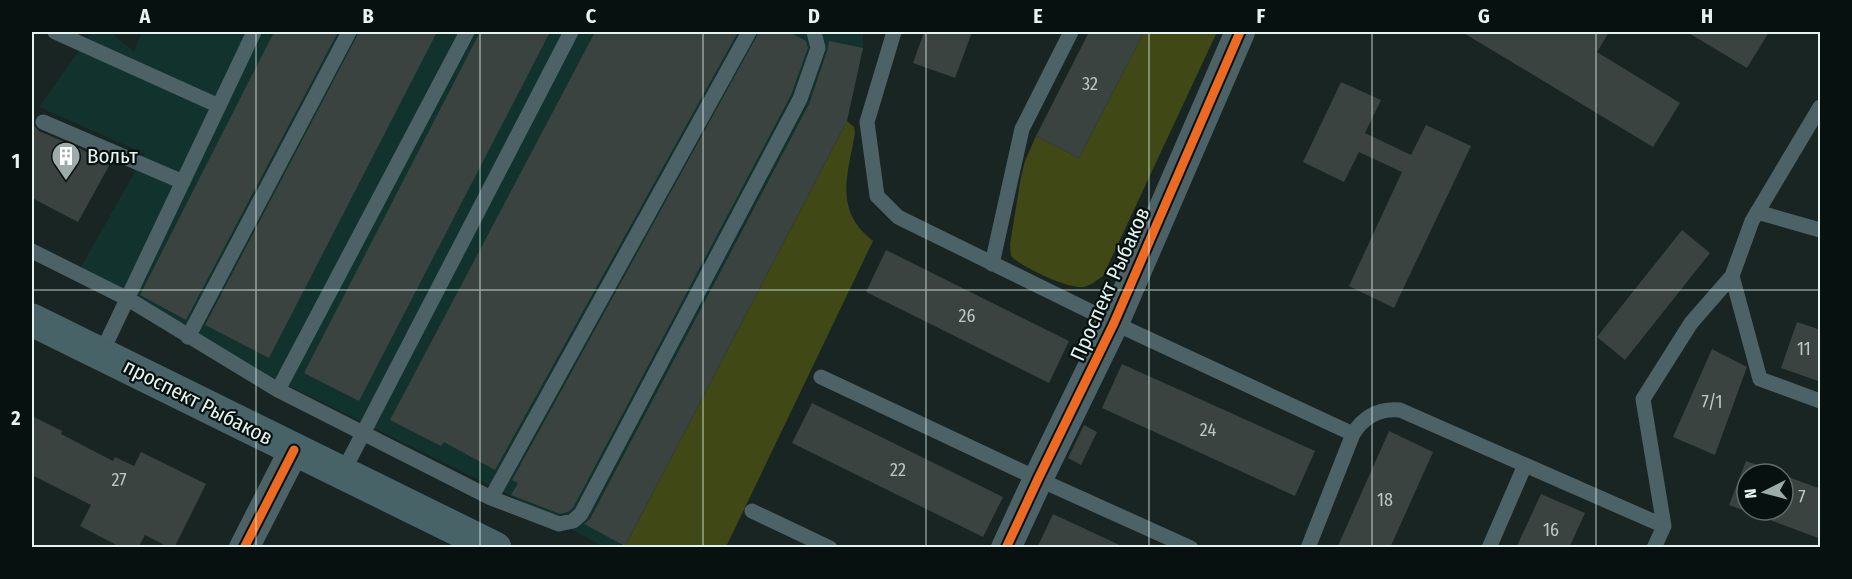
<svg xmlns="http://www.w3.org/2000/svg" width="1852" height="579" font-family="'Fira Sans Condensed',sans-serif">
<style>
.built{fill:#11322d}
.green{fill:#404815}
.building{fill:#3a4340}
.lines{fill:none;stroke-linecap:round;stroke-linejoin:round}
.service{stroke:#4c6266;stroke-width:15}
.minor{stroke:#4c6266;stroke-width:30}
.secondary{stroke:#486368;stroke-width:33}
.cycleway-casing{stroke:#07110f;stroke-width:13}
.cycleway{stroke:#ed6a23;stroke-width:9}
.grid{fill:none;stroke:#e6f4f1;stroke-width:1.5;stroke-opacity:0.55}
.labels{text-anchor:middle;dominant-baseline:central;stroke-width:4.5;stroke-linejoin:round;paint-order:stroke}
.number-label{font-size:18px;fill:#bbc8c5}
.poi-label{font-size:21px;fill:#e6f4f1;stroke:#07110f;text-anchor:start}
.street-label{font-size:21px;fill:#e6f4f1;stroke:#07110f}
.neatline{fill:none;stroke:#e6f4f1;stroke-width:2}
.grid-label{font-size:20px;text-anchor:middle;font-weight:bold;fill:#e6f4f1}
</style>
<rect width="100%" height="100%" fill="#182523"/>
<!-- built -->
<path class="built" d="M92,32H111L134,52L142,32H863V48L847,121L619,547H604L511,496L74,279L145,154L39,107Z"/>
<!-- green -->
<path class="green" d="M1144,32H1217L1103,276C1097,280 1090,286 1083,287C1068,289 1021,267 1011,256L1010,244L1021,177L1025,161L1036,136L1079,158Z
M847,121L854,127L855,133C848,175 833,210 873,241L726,547L624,548Z"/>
<!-- building -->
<path class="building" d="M274,32H338L186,320L140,295Z
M359,32H437L269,358L205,325Z
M480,32H550L359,401L304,373Z
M595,32H738L495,470L444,442L441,446L390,420Z
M759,32H789L806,41L808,48L791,95L573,508L568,512L560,514L511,495L518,483L512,480Z
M924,32H972L955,78L913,63Z
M1089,32H1144L1079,158L1036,136Z
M1462,32H1609L1597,52L1680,103L1653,147Z
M1687,32H1769L1747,68Z
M829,41L863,48L847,121L625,546L584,524L590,519L809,104L827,51Z
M1341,82L1381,100L1365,133L1411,155L1426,125L1471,146L1394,308L1349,286L1402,172L1359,152L1344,182L1303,162Z
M32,123L39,131L81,149L110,164L78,222L32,198Z
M1682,230L1710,253L1625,360L1597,337Z
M886,250L1069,341L1049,383L866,292Z
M1797,322L1821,330V382L1781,368Z
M1712,349L1747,367L1715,455L1673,437Z
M1122,364L1315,451L1295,496L1102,408Z
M812,403L1003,497L983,537L792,443Z
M32,416L62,431L61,434L113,461L115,457L134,466L141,452L206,484L174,548H170L145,535L138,548H122L80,526L91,505L32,475Z
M1084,425L1097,432L1081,465L1068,458Z
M1389,431L1433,452L1390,548H1337Z
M1746,461L1781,474H1747V510H1783V475L1821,489V539L1729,505Z
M1541,494L1585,513L1569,548H1516Z
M1053,514L1126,548H1037Z"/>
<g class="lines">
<!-- service -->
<path class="service" d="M55,32L219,106
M894,32L867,122L877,196L898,217L1114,323L1353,434C1364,416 1379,408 1400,410L1664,526L1654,548
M43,122L183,182
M1757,212L1820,230
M32,251L128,299L278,390L491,498L559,524L573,521L581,514L800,99L818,48L814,32
M992,264L1022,129L1071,32
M1732,276L1760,379L1820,401
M188,337L349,32
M101,354L254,32
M821,377L1038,479L1191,548
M278,390L467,32
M343,472L571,32
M491,498L749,32
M752,511L830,548
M1664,526L1643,399L1691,323L1732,276L1752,221L1820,107
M1308,548L1353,434
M1489,548L1525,465"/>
<!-- minor -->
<path class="minor" d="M244,548L294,450
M1006,548L1038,479L1114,323L1240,32"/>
<!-- secondary -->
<path class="secondary" d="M32,320L495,548"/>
<!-- cycleway casing -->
<g class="cycleway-casing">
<path id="cycleway" d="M244,548L294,450
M1006,548L1038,479L1114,323L1240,32"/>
</g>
<!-- cycleway -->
<use href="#cycleway" class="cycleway"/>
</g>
<!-- grid -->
<path class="grid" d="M256,32V548M480,32V548M703,32V548M926,32V548M1149,32V548M1372,32V548M1596,32V548M32,290H1820"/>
<!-- icons -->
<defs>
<g id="building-pin" transform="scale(1.5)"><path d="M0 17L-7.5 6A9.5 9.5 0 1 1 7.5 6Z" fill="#9eaca9" stroke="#07110f"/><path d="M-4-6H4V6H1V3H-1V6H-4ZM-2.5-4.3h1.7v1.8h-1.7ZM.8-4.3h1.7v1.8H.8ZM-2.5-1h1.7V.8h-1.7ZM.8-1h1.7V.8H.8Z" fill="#fff"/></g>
</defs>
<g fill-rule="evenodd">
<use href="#building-pin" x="66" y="156"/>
</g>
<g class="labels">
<!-- number labels -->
<g class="number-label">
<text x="1090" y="84">32</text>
<text x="967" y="316">26</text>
<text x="1804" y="349">11</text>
<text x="1712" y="402">7/1</text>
<text x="1208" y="430">24</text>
<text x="898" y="470">22</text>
<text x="119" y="480">27</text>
<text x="1802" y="497">7</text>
<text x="1385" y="500">18</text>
<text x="1551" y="530">16</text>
</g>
<!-- poi labels -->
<g class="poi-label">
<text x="87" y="156">Вольт</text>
</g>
<!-- street labels -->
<g class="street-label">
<text transform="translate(1110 284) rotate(-66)">Проспект Рыбаков</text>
<text transform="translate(198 402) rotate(27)">проспект Рыбаков</text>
</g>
</g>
<!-- border -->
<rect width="1852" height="579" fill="none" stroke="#07110f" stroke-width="66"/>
<!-- north arrow -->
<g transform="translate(1765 492) rotate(264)"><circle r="28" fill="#07110f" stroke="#606c69" stroke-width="1.5"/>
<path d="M0-4.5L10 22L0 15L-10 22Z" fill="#9eaca9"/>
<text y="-9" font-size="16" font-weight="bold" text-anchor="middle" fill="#e6f4f1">N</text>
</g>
<rect x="33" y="33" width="1786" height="513" class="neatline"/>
<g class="grid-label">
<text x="145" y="23">A</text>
<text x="368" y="23">B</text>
<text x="591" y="23">C</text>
<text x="814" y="23">D</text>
<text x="1038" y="23">E</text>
<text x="1261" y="23">F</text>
<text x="1484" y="23">G</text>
<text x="1707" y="23">H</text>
<text x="16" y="168">1</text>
<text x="16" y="425">2</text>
</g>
</svg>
